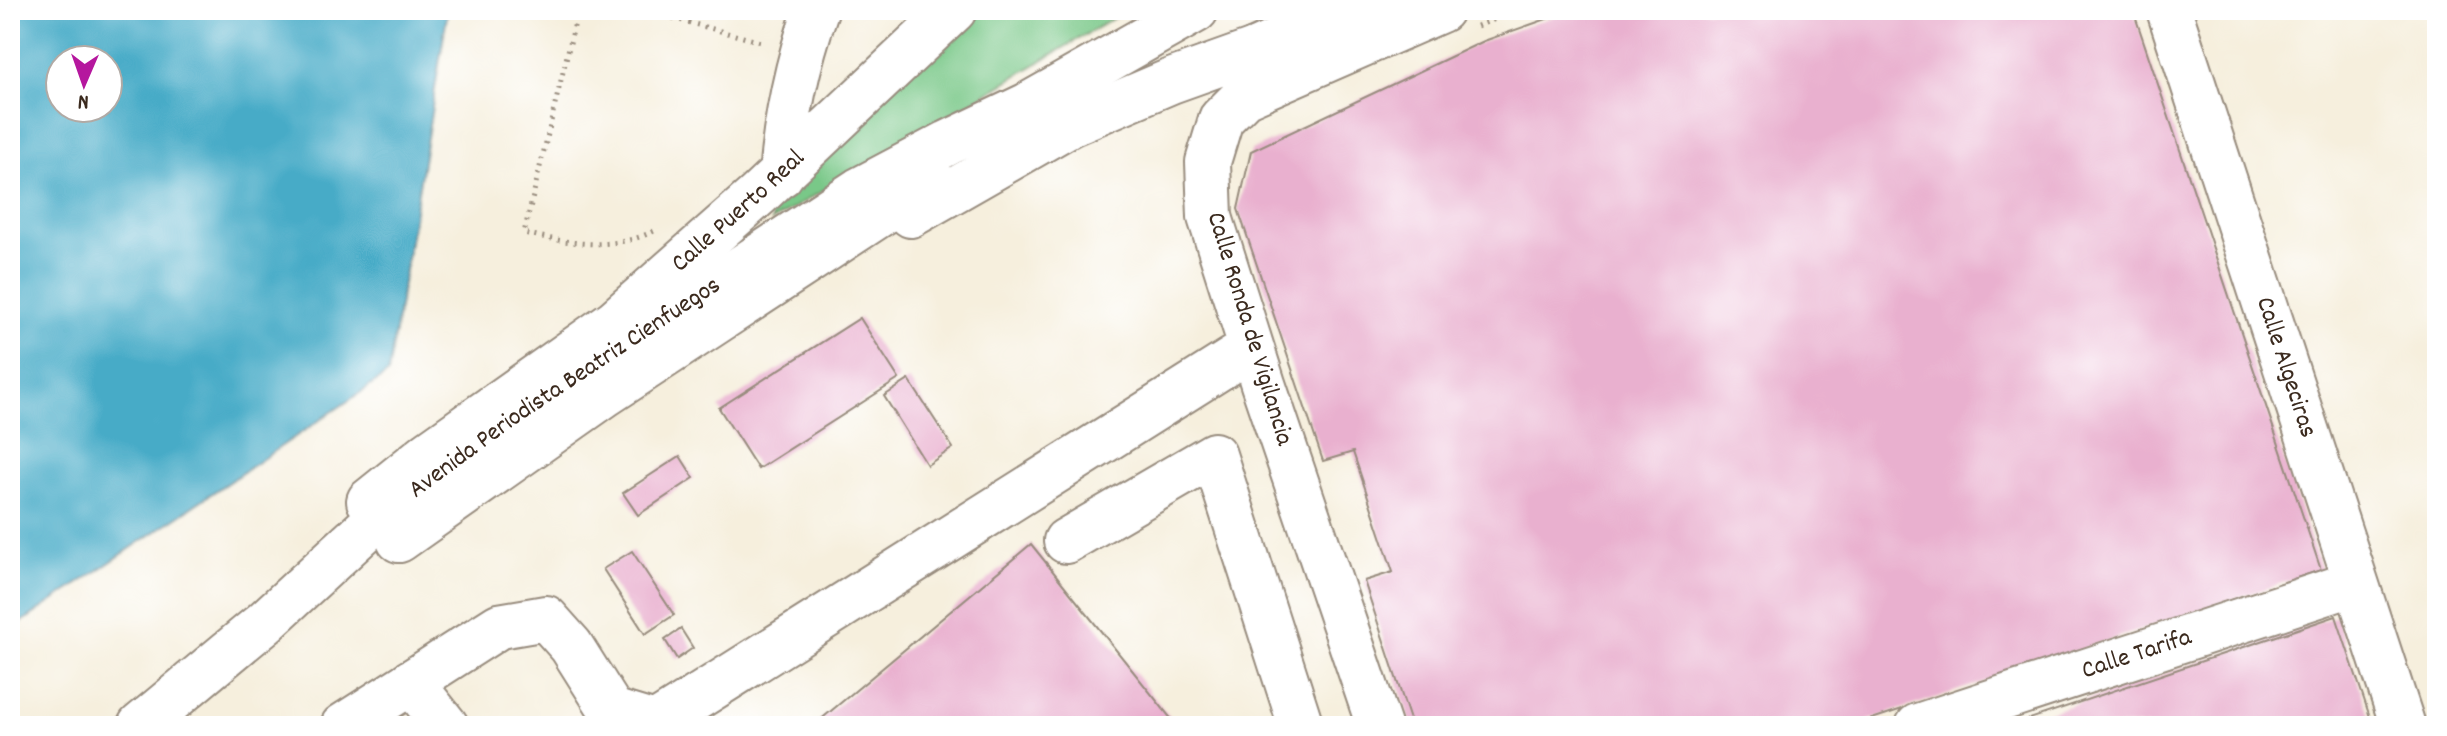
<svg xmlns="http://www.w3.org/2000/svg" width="2447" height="736" font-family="Dekko,sans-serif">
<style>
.green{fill:#79c888;stroke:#5a7953;stroke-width:2}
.water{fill:#47abc7;stroke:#416a72;stroke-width:2;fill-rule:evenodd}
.building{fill:#e9b0cf}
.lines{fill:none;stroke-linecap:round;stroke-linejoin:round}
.minor-casing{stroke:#988c7e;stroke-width:48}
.major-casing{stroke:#988c7e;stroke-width:48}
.highway-casing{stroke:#988c7e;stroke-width:48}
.path{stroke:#988c7e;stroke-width:5;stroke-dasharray:2 6;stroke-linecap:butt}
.minor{stroke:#fff;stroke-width:44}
.major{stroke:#fff;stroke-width:44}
.highway{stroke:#fff;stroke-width:44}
.labels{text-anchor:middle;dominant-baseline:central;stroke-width:6;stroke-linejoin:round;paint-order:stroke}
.street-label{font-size:26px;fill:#3b2a1e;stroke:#fff}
</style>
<rect width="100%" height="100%" fill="#fff"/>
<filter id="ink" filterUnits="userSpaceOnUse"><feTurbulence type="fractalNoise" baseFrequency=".0125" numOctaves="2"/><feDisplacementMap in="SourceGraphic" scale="16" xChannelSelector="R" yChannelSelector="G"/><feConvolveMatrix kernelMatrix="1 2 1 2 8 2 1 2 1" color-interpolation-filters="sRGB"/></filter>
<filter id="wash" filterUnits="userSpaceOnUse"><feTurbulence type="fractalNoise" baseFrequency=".006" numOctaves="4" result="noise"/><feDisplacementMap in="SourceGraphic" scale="32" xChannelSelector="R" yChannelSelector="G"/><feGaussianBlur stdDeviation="1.8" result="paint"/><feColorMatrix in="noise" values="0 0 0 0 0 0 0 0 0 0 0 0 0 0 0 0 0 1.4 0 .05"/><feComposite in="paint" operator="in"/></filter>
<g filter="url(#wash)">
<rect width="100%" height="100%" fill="#f6efdd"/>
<!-- green -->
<path class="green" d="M979,10H1127L772,221L773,207L942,37Z"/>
<!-- water -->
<path class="water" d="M10,10H448L388,374L10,630ZM60,60H108V108H60Z"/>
<g id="blocks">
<!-- building -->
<path class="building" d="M1572,10H2133L2321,570L1851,726H1412L1364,581L1393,572L1353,452L1323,461L1238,209L1251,151L1484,41Z
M860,318L899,379L758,469L719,408Z
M909,380L953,448L927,465L884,396Z
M680,456L694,478L638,515L623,493Z
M1031,544L1177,726H813Z
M632,551L674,615L645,634L603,569Z
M2336,616L2373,726H2012V725Z
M681,629L693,648L677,659L665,640Z"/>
</g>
</g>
<g filter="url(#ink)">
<use href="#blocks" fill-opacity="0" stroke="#988c7e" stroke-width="2"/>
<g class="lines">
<!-- minor casing -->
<g class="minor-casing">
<g id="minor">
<path d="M781,175C786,118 797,64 816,10"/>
<path d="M1066,541L1214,455L1301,726"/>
<path d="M411,682L446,726"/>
<path d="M343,726L499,626L546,618L571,646L612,711L655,724L1251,348"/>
<path d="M1379,726L1263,384L1210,217L1208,162L1221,119L1244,96L1441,10"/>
<path id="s1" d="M1918,726L2355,583"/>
</g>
</g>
<!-- major casing -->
<g class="major-casing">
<g id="major">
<path id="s2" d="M2169,10L2403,726"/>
<path d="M1255,51L1345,10"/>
<path id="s3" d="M369,501L430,452L615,321L758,195L954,10"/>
</g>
</g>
<!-- highway casing -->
<g class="highway-casing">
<g id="highway">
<path d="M911,215L1070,124L1171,81L1255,51"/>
<path d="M399,540L606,394L932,180"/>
<path id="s4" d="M140,726L265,622L377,519L514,418L859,190L948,143L1028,105L1196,10"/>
</g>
</g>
<!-- path -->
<path class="path" d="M578,10L524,233C568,243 611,252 654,231
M642,10L765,43
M1477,26L1519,10"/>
<!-- minor -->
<use href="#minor" class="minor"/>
<!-- major -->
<use href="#major" class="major"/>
<!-- highway -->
<use href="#highway" class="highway"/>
</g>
</g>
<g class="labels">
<!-- street labels -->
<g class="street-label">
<text stroke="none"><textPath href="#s3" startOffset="470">Calle Puerto Real</textPath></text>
<text transform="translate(1249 329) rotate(73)">Calle Ronda de Vigilancia</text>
<text stroke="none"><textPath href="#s2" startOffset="376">Calle Algeciras</textPath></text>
<text stroke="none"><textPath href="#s4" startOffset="544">Avenida Periodista Beatriz Cienfuegos</textPath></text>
<text stroke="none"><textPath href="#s1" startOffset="230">Calle Tarifa</textPath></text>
</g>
</g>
<!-- margin -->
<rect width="2447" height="736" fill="none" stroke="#fff" stroke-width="40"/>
<!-- north arrow -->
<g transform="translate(84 84) rotate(182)"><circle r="38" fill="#ffffff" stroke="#b1aaa5" stroke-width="2"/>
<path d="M0-6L14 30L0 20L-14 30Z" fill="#b5179e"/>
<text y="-12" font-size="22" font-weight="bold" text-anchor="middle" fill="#3b2a1e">N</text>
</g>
</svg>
